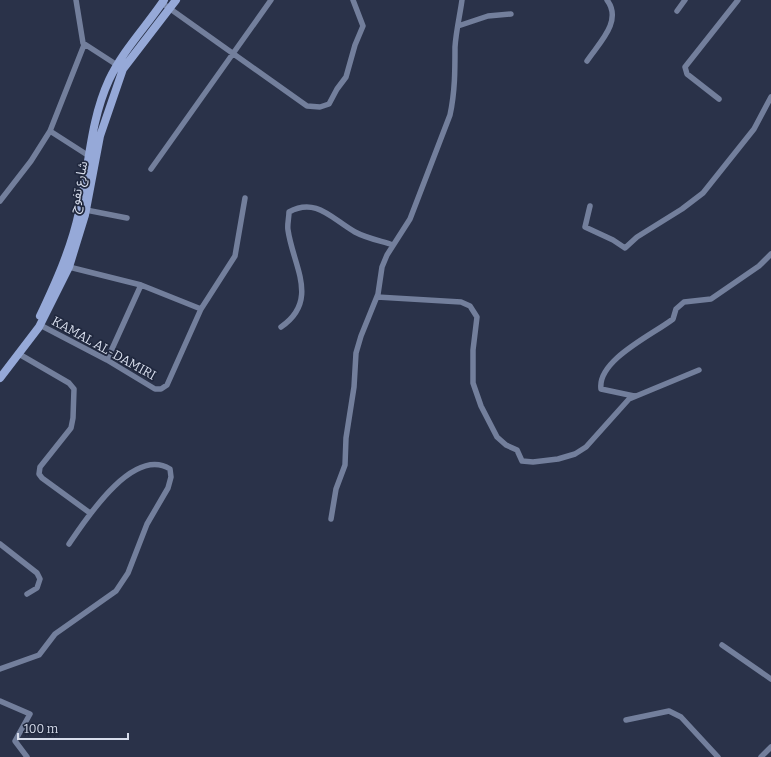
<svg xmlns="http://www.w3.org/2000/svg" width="771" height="757" font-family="Bitter,'Noto Sans Arabic',serif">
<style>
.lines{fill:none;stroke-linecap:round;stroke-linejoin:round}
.street{stroke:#737f9c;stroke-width:5.5}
.secondary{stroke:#96a9d8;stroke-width:8}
.labels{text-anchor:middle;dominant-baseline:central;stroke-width:3.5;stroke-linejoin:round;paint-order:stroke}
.street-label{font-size:13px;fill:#d7ddec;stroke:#20283e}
</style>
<rect width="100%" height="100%" fill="#2a3249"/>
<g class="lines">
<!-- street -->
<path class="street" d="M76,0L83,43L117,65
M162,3L307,106L320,107L329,104L337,89L346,77L355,45L363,26L353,0
M677,11L685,0
M458,26L488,16L511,14
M587,61C599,43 623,21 607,0
M719,99L687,74L685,67L738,0
M50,131L89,156
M151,169L271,0
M0,201L31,161L50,131L84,45
M590,206L585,227L613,240L625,248L637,237L682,209L703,193L754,129L771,97
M86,210L127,218
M69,267L141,285L201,309
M377,297L461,302L470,306L477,317L473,350V383L481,406L497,437L506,445L517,450L522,461L533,462L558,459L575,454L586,447L629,399L699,370
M40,325L107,360L155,389H161L167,385L201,309L235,256L245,198
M281,327C320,300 293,266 288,230C287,225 289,218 289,212C316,197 332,219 355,232C366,238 381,241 393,245
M19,354L69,383L74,389L73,418L71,428L40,467L39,474L42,478L90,513
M107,360L141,285
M634,396L601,389C597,360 654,334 673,319L676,309L684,302L711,299L759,266L771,254
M331,519L336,489L345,465L346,438L354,387L356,353L361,336L378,294L382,267L387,255L410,219L450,115C455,92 455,70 455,47C456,31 460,15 462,0
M0,544L37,573L40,579L37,588L27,594
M722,645L771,679
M0,669L39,655L55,634L116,591L128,573L147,524L168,488L171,477L170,469C133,446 86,519 69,544
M0,701L30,714L15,741L27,757
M626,720L669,711L681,717L718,757
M761,757L771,747"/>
<!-- secondary -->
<path class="secondary" d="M40,316C56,282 71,249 79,212C89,168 90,121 109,80C123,50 146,27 164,0
M0,378L39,327L69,267L85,215L100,136L123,69L176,0"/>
</g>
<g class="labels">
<!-- street labels -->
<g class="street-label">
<text transform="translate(78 187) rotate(-79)">شارع تفوح</text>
<text transform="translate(104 348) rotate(29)">KAMAL AL-DAMIRI</text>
</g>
</g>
<!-- scale -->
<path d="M18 733v6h110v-6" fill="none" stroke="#d7ddec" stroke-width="2"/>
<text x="24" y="733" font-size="12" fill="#d7ddec" stroke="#20283e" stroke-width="3" paint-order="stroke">100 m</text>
</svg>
